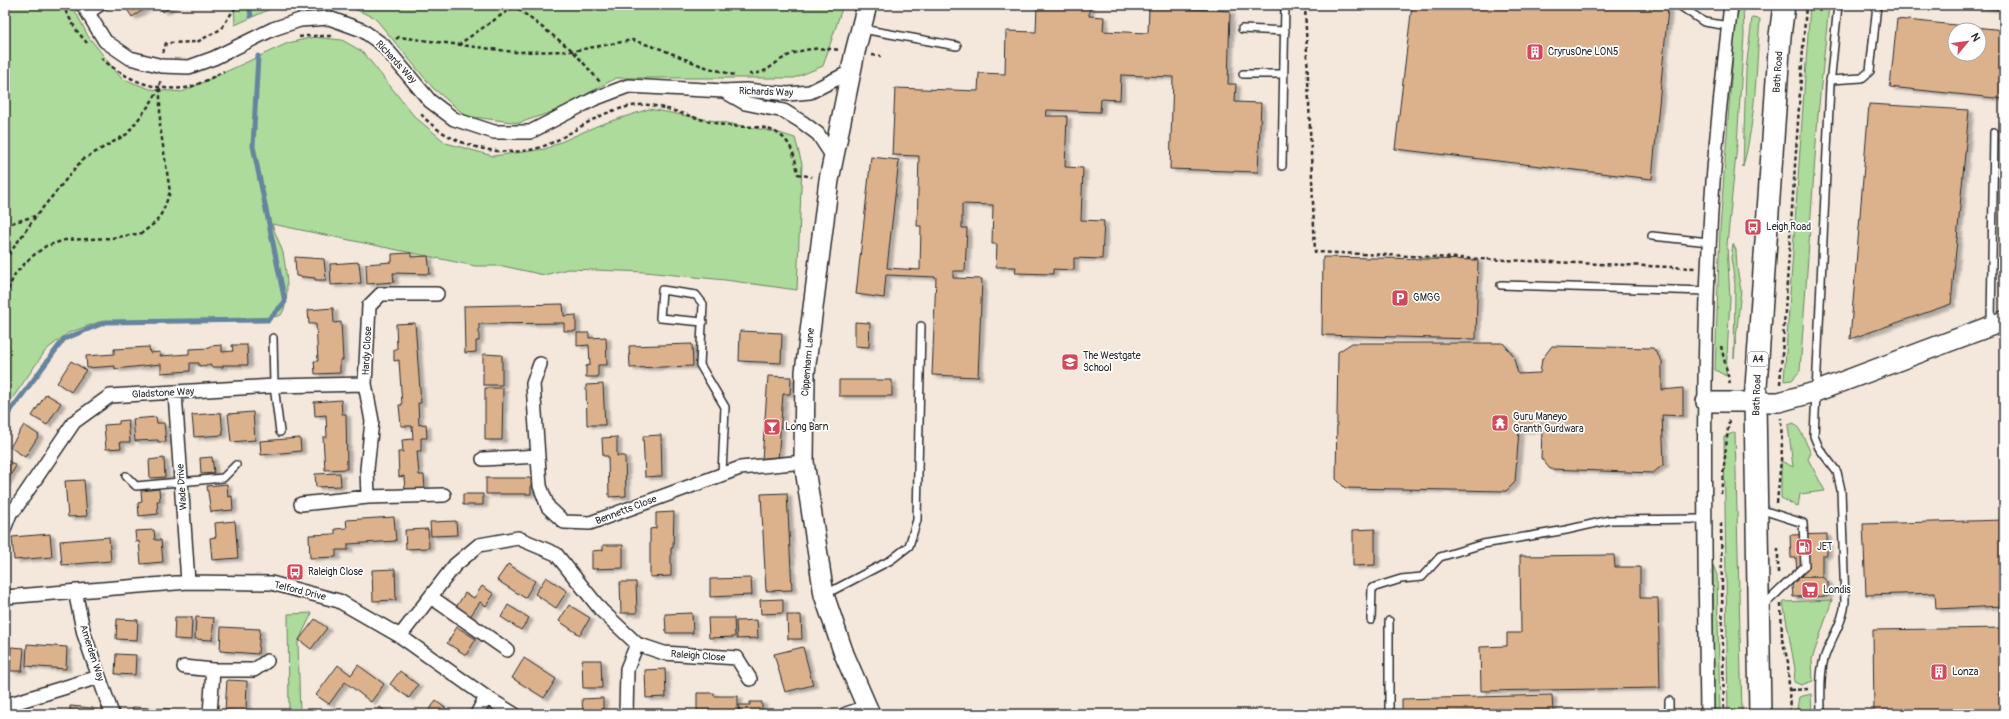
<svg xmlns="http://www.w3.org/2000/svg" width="2009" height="719" font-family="Pangolin,sans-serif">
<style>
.green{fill:#addb9b;stroke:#6c8363}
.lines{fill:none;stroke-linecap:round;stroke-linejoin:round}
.stream{stroke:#66849e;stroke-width:5}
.building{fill:#dcb28d;stroke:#2b2b2b;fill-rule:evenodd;filter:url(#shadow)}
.lane-casing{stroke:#2b2b2b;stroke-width:10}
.street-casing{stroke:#2b2b2b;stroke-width:16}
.secondary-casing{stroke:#2b2b2b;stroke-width:22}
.primary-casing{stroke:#2b2b2b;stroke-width:24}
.path{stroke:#2b2b2b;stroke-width:2.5;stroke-dasharray:4 3;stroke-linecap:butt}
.lane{stroke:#fff;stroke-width:7}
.street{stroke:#fff;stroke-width:13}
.secondary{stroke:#fff;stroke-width:19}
.primary{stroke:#fff;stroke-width:21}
.labels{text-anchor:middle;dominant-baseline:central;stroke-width:3.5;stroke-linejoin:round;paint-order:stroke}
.shield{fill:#fff;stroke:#6b6b6b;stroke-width:1}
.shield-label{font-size:9px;font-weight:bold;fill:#2b2b2b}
.poi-label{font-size:10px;fill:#2b2b2b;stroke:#fff;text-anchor:start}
.street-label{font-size:10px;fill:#2b2b2b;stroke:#fff}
</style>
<defs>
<filter id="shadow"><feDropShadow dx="4.5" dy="2.5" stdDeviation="1" flood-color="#0004"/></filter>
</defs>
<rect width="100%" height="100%" fill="#f4e8dd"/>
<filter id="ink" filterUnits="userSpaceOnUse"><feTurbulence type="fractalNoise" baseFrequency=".025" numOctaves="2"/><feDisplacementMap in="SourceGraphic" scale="8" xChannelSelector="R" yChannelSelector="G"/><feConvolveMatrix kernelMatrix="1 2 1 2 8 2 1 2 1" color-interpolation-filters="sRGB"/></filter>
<g filter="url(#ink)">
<!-- green -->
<path class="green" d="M5,5H72L88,36L121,78L150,89L182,92L288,43L314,37L342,40L363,52L414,116L446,143L493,156L545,149L599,125L649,109L776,132L795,138L802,164L797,290L725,280L645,272L568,269L544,275L503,266H475L272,224C275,234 280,243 283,253C286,269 291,301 281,315L274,317L134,323L99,322L68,333L46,350L5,409Z
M234,5H279L235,25Z
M343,5H843L823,66L794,78H616L558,110L519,123L466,116L433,88L374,17Z
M1740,5H1743L1744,34L1737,144L1727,245L1730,298L1726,376L1715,370L1720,229L1735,25Z
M1810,5H1829L1818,115L1800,371L1792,380L1784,381Z
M1752,18L1760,19C1756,68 1756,119 1743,167L1746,70Z
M1733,244L1736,250L1737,268L1741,290L1734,358L1735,284L1731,258Z
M1794,423C1803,432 1805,442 1811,453L1808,459L1825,491L1800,494L1798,507L1781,498V461L1793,467L1788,425Z
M1735,432L1742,714H1728L1724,437Z
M1713,565L1717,575L1720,714H1714Z
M1832,600L1812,659L1813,681L1801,685L1794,682L1795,669L1783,602Z
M312,613L298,642L300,714H289L288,614Z
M1811,694L1812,714H1796L1799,697Z"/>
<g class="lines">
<!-- stream -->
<path class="stream" d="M249,5L251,16
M5,418L64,339L106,322L268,320L285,302L253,146L258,56"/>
</g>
<!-- building -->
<path class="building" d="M124,5H151L132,17Z
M159,5H173L163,12Z
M1037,5H1090L1089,16L1104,17L1103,31L1148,33L1149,7L1230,11L1228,84H1236L1235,102L1261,103L1258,172L1170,169L1173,77L1121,75L1120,100L1101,99L1100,112L1047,110L1046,116H1067L1065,167L1083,168L1081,220L1104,221L1102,259L1074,258V270L1053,269V274L1015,273L1016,267H996L997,244H992L993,205L962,204V228H967L965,271H953V278L982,279L978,377L932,375L936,277L886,275L884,298L856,294L871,157L899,160L887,268L920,270L921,226H917L919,156L892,155L895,88L978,91L979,73L1005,74L1006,31L1036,32Z
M1412,5H1637L1668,8L1652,179L1395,149Z
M1960,5H2004V10Z
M1897,19L2004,30V99L1890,87ZM1955,30H1979V54H1955Z
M1869,104L1969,110L1951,304L1850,339Z
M411,253V257L428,256L430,274L393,273L394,282L367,284L366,264L392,262V254Z
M295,257L324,259L326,280H315V278L296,276Z
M1323,257L1478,260L1476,339L1322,335Z
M359,262L361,283L331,285L330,264Z
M563,304L564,316L576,315V331H564V323L479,324V341H476V352L465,353L464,306Z
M333,308L334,323L341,322L343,360H340V373L315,374L314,361H318L316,324H309L308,310Z
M855,322L870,323L869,347L855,346Z
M415,323L421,403H418L419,425L426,424L427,438H421V451H417L419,475H424L425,490L405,491L404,476L399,477L398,452H403L402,440L413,439L412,426H401L399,405H402L399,360L394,361V349H397L396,324Z
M740,331L782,333L781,363L739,361Z
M577,333H589V338L606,337L607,365H598V377H586V366L590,365L589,345L577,346Z
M1352,343H1503L1513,355L1518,374L1540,373L1542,359L1552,346L1653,348L1662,361V390L1683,388V416L1662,415L1664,464L1653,473L1550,469L1541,458L1542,430H1519L1515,482L1506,491L1345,488L1336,479L1338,352Z
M692,344L693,366L630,368L629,346Z
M222,345V352L233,351L232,345H247L248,365H223V367H211V365L199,366V363H190V371L161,373V364L115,369V366L87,368L86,356L114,354V349L149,347L150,353L160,352V356L189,354V349L210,348V346Z
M483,354L502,355V385H483Z
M71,361L86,370L71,392L57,383Z
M768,376L791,377L790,394H783L778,461L762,460Z
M839,380H892V396H839Z
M603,384L605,425H587L586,385Z
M485,388H503L502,440H485Z
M46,394L61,403L47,425L32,416Z
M341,400L342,414H346L347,469L325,470L323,437H327L326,415L315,416L314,402Z
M253,412L255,440L231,442L228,414Z
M221,413L223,435L194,437L192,415Z
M156,417L157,423H164L166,442H158V440L135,441L133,419Z
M128,420L130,442H120L121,448L106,449L104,425L119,424V421Z
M24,425L39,435L25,457L10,447Z
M661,435L662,476L645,477L643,436Z
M617,437V456H625L626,496L609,497L608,456H603L602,438Z
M300,438L301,451L261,455L260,441Z
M212,457L214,473L201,474L200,458Z
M164,458L165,477L150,478L149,460Z
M5,459L16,466L5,484Z
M340,473L341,486L316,487L315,474Z
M486,478H531V494H486Z
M84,480L87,516L68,517L65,481Z
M227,484L228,497L232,496L233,510L211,512L207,486Z
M159,489L160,501H157L158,514L139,516L138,503L142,502L141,491Z
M787,493L792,590L766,591L761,494Z
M463,494H483V505H463Z
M674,512L673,548H671V576L650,577V529L656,528V513Z
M394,517L396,541L348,544V550H336V557L310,558L309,535L335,534V529L347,528L346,520Z
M2004,520V606L1936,609L1935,593L1866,595L1863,524Z
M235,521L238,558L212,560L210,538L216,537L215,523Z
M456,521L457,535L431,536L430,522Z
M428,529L429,548L406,549L405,530Z
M1375,529V565L1353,566V530Z
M154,530L155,540H161L163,562L141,564L139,541L136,542L135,531Z
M50,534L52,557L14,560L12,537Z
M1827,534V555H1822V577H1797L1796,558H1791L1790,535Z
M109,537L111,561L62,565L60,541Z
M603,545H623V568L592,569V551L603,550Z
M1614,555L1615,567H1640V598H1658L1660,688L1481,691L1480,647L1507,646V633H1521L1520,556Z
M508,564L535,581L525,598L497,580Z
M395,569L396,600L373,601L372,570Z
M546,577L567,591L556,608L535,594Z
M1797,577H1822L1828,582V596L1793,597L1792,585Z
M751,578L752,595L710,597V579Z
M620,582H636L637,613H621Z
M482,586L494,594L486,606L480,602L469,618L455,609L465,593L474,598Z
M783,599V613L761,614L760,600Z
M508,605L529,618L521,630L501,617Z
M569,605L590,618L580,635L559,621Z
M692,613L693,633H666L665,614Z
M787,615H801L802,639H788Z
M175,617H192L191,640L174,639Z
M196,617L214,618L212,640L195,639Z
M708,618H734L735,637L709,638Z
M117,619L138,620L137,640L116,639Z
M315,619L327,628L311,649L299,640Z
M757,620L758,638L737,639L736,621Z
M221,627L260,629L258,654L220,651Z
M457,627L476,639L466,655L447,643Z
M2004,628V714H1874L1873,630Z
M27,644L67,647L66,669L26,666Z
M11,647L24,648L22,671H10Z
M803,647L813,685L785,692L774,654Z
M116,654L136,655L135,675L115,674Z
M524,658L556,679L544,698L512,678Z
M582,660H601L602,688H583Z
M338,665L351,675L358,665L384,684L371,702L345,682L329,704L316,695Z
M665,669L666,697L646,698L645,670Z
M400,671L418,685L409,698L390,684Z
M227,680L247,681L246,711L225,710Z
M697,693H714V696H738V713H714V710L697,711Z
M1552,695L1553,714H1402V699Z
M603,698V714H583L582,699Z
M436,701L453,714H426Z
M750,702H762V714H740L739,705H750Z
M70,706L93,708V714H70Z
M133,707L171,709L170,714H132Z
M380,707L389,714H375Z
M343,710V714H318V711Z"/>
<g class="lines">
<!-- lane casing -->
<g class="lane-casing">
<path id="lane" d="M1679,5L1704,22L1729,26
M89,15L104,5
M862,29L957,46
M1242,29L1285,31
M1243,74H1284
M1830,80L1862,78L1870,71L1877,5
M1282,166L1285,5
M1652,236L1709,242
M1501,285L1707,291
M703,322L660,318L662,290L696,295L703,304L700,365L725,407L722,474
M1991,324L1994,132
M273,338L274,386L280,432
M126,476L136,486L223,478L236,465
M1759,509L1803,523L1805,566L1762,607
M5,535L15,509
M824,595L891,560L909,546L917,520L921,326
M1371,620L1372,588L1401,579L1422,577L1440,557L1483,544L1566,530L1610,520L1705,519
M1669,701V714
M1389,714V621
M1821,714C1821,696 1819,676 1824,659C1830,639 1844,622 1845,601L1841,490L1837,472L1819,448L1814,436L1830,85L1838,5"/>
</g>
<!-- street casing -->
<g class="street-casing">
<path id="street" d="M83,5L105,41L130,58L162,66L189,67L214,58L273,29L300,20L329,18L362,30L383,45L430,101L454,119L494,132H530L594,99L628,86L724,91L746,90L788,94L810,92L850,72
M724,91L745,103L784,111L802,122L818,134L833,157
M437,294H381L369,306L365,384L372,421L367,469L368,497L444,495
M540,364L533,384L540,486L548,507L564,522L590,523L740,468L804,462
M175,393L188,582
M483,459L538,456
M301,504L368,497
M15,509L74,422L110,396L274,386L365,384
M75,591L84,634L112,714
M5,597L188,582L271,583L339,601L400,636L486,697L514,714
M431,597L507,650
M400,636L455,565L479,545L518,538L556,554L601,610L637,644L664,653L737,658L750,679
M184,667L213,670H254L267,661
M10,714L7,705L99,677
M210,714L213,670
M477,714L486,697
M626,714L627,669L637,644
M846,714L867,707
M1707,714C1705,547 1701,378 1711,211C1715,142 1723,74 1731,5"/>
</g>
<!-- secondary casing -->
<g class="secondary-casing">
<path id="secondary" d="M867,5L855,52L829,180L805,372L804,462L824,595L844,654L870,714
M1706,402H1779L1815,392L2004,321"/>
</g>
<!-- primary casing -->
<g class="primary-casing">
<path id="primary" d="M1760,714L1755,402L1780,36L1784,5"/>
</g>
<!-- path -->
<path class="path" d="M62,5L77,31L87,43
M513,5L573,51L600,82
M1305,5L1315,252L1695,268
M299,37L307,36H334
M396,39L399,37L515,52L573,51L632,40L661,49L702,66L734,75
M458,45L513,7
M163,53L166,43L197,42L221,29L237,5
M872,55L881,56
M101,58C125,79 152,91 185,88C195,87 215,76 224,71
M749,74C767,73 768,68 782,59C800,48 819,47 839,50
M421,114C449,147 509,162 549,144C574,133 595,114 623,108C630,106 642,104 650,105C678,110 704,123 732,126C747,128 763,124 777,133C792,142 795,157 798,174L812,177
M5,225L35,216
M5,260L36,216L82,160L127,134L150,104L159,89
M5,296L15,274L30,258L46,246L65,240L112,238L142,233L156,222L163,211L170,192L160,126V79
M1721,346L1730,384
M1780,384L1806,5
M1721,494L1729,419
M1777,503L1782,449L1781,418
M1721,523L1724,714
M1778,548V575
M1781,604L1782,639L1788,662L1790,714
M1790,690L1809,689"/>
<!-- lane -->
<use href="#lane" class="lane"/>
<!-- street -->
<use href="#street" class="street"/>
<!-- secondary -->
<use href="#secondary" class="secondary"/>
<!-- primary -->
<use href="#primary" class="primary"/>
</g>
</g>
<!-- icons -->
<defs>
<g id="building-square" transform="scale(0.9)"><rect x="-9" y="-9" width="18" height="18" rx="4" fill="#d1495b" stroke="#fff"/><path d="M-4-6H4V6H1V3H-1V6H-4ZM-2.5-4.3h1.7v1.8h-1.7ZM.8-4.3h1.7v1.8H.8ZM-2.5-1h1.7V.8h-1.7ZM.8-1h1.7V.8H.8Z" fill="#fff"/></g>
<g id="bus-square" transform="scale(0.9)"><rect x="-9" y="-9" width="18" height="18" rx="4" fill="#d1495b" stroke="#fff"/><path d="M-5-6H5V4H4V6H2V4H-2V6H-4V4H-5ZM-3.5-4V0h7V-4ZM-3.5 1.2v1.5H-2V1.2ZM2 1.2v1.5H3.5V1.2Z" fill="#fff"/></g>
<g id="parking-square" transform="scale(0.9)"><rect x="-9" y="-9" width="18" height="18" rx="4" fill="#d1495b" stroke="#fff"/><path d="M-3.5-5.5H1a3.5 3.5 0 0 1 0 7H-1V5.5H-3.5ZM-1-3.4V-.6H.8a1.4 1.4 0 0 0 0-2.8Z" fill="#fff"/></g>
<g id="school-square" transform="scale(0.9)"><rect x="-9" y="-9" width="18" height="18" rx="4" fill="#d1495b" stroke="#fff"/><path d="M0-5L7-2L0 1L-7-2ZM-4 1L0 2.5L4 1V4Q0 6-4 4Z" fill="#fff"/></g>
<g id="temple-square" transform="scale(0.9)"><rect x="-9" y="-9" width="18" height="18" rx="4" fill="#d1495b" stroke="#fff"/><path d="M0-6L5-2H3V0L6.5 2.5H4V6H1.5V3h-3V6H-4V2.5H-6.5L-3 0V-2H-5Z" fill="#fff"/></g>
<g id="bar-square" transform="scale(0.9)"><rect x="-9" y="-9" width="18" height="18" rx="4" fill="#d1495b" stroke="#fff"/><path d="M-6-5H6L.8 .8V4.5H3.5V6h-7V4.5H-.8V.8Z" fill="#fff"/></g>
<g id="fuel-square" transform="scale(0.9)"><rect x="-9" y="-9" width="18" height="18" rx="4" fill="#d1495b" stroke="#fff"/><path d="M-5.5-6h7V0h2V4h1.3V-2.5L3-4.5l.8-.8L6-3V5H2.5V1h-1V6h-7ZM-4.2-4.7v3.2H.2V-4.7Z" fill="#fff"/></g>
<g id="supermarket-square" transform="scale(0.9)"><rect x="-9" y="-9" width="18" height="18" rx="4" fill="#d1495b" stroke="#fff"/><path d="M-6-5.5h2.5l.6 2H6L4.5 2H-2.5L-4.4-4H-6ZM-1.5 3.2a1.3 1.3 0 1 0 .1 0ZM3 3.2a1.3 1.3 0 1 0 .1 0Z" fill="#fff"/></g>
</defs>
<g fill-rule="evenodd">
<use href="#building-square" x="1535" y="52"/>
<use href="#bus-square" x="1753" y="227"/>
<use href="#parking-square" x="1400" y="298"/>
<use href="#school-square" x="1070" y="362"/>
<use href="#temple-square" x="1500" y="423"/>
<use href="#bar-square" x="772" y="427"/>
<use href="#fuel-square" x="1804" y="547"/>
<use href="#bus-square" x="295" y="572"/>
<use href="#supermarket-square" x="1810" y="590"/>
<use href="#building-square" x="1939" y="672"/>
</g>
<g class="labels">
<!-- shield labels -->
<rect class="shield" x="1748" y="352" width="20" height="14" rx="3"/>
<g class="shield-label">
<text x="1758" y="359">A4</text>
</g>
<!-- poi labels -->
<g class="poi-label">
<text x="1548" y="52">CryrusOne LON5</text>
<text x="1766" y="227">Leigh Road</text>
<text x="1413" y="298">GMGG</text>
<text x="1083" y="356">The Westgate<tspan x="1083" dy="12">School</tspan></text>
<text x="1513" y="417">Guru Maneyo<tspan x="1513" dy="12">Granth Gurdwara</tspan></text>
<text x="785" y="427">Long Barn</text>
<text x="1817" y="547">JET</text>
<text x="308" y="572">Raleigh Close</text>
<text x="1823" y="590">Londis</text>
<text x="1952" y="672">Lonza</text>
</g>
<!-- street labels -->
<g class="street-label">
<text transform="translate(396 62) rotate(47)">Richards Way</text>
<text transform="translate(1778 72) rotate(-86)">Bath Road</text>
<text transform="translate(766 92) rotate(2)">Richards Way</text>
<text transform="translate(367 351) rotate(-87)">Hardy Close</text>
<text transform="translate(808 362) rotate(-85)">Cippenham Lane</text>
<text transform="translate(163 393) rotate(-3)">Gladstone Way</text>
<text transform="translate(1757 395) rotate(-88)">Bath Road</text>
<text transform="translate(182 487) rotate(-94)">Wade Drive</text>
<text transform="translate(626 510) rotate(-21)">Bennetts Close</text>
<text transform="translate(300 591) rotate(14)">Telford Drive</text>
<text transform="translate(92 653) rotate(72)">Amerden Way</text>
<text transform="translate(698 656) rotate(4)">Raleigh Close</text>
</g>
</g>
<!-- margin -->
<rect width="2009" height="719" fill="none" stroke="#fff" stroke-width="20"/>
<rect x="10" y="10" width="1989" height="699" fill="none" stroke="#2b2b2b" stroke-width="1.5" filter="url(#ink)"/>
<!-- north arrow -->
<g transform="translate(1967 42) rotate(61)"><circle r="19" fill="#ffffff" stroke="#aaaaaa"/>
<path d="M0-3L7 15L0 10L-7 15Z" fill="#d1495b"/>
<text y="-6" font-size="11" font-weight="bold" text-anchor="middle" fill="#2b2b2b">N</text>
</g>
</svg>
